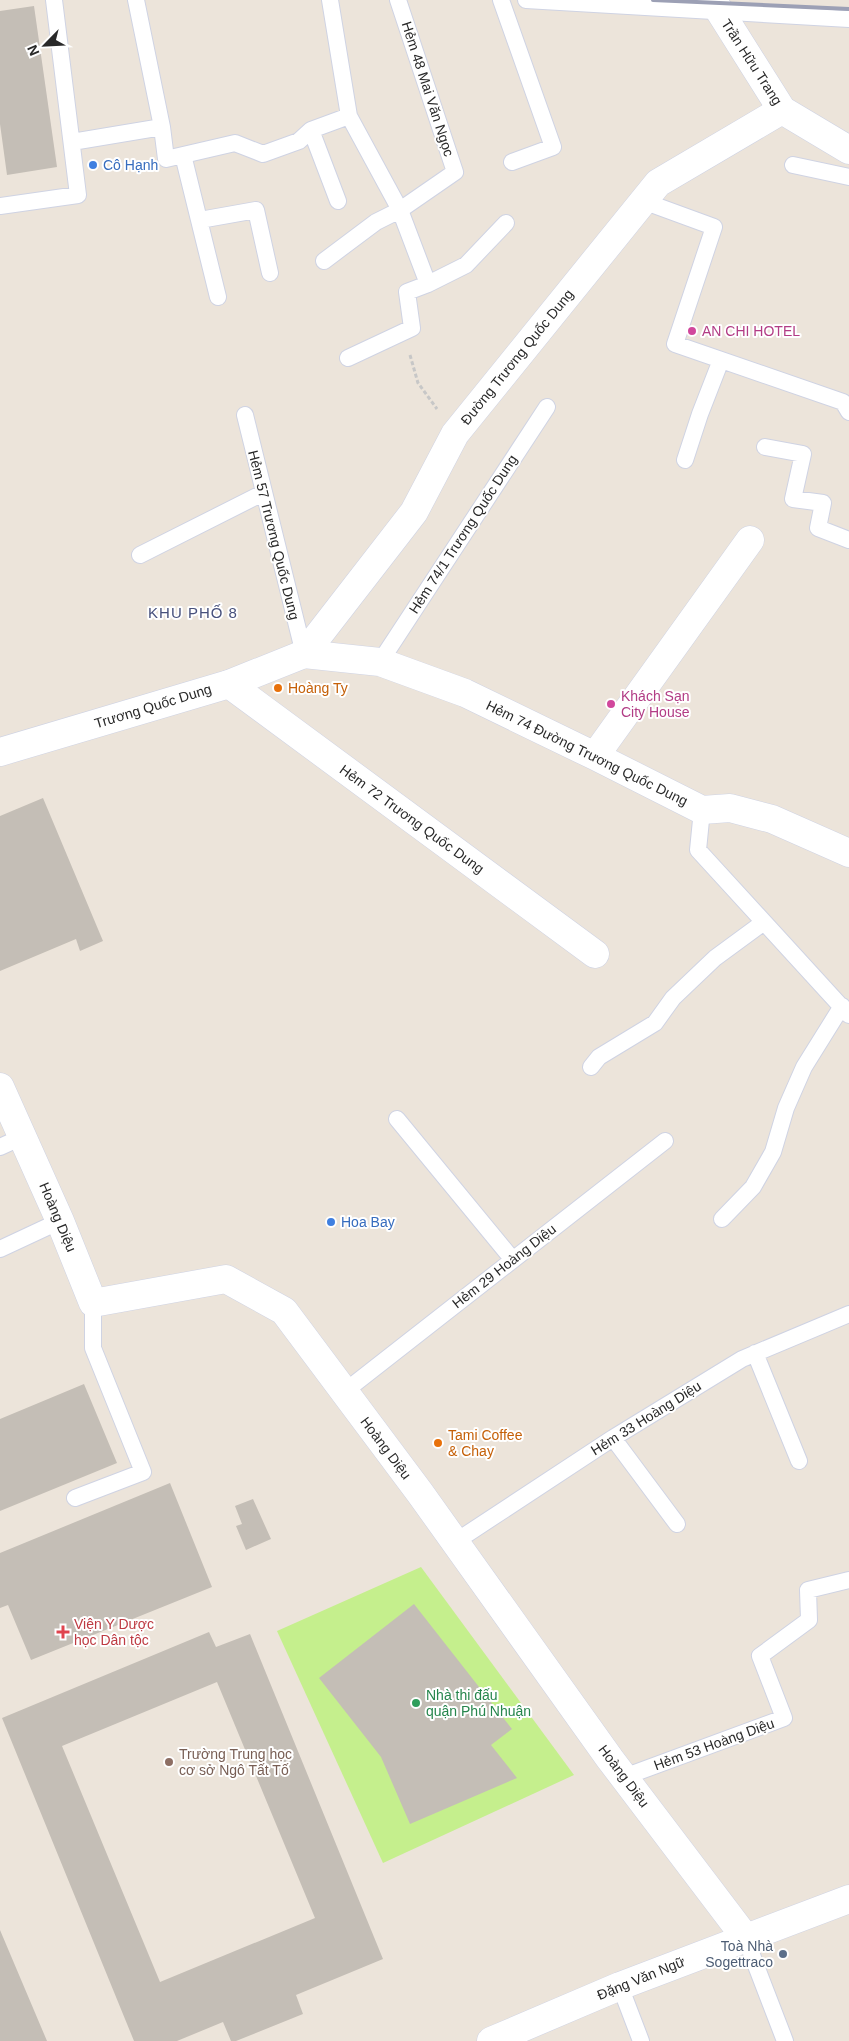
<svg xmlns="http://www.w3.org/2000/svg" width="849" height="2041" font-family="Helvetica,sans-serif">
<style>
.pitch{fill:#c5ef8d}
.building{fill:#c4beb6;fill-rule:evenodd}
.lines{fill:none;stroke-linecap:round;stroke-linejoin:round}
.service-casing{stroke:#cfd3e3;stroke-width:18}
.minor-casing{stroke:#cfd3e3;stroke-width:29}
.tertiary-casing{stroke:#cfd3e3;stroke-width:29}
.path{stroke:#c7c7c7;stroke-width:3;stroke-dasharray:4 2.5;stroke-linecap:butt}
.service{stroke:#fff;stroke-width:16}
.minor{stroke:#fff;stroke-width:28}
.tertiary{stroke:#fff;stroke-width:28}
.rail{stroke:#9ca0b5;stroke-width:4}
.shop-dot{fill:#3f7fe0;stroke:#fff;stroke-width:2}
.hotel-dot{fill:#d1479c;stroke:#fff;stroke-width:2}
.food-dot{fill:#e8710a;stroke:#fff;stroke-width:2}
.health-dot{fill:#e0444e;stroke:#fff;stroke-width:2}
.leisure-dot{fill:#2e9e5b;stroke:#fff;stroke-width:2}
.education-dot{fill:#8d6e63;stroke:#fff;stroke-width:2}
.service-dot{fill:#5c6f8a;stroke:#fff;stroke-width:2}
.labels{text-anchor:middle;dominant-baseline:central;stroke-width:4;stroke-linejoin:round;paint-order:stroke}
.street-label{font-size:14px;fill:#292929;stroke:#fff}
.shop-label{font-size:14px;fill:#366cbe;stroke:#fff;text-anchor:start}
.hotel-label{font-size:14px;fill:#b23c85;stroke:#fff;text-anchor:start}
.food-label{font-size:14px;fill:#c56008;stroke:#fff;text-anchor:start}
.health-label{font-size:14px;fill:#be3a42;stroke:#fff;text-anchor:start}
.leisure-label{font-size:14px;fill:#27864d;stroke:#fff;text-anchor:start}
.education-label{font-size:14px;fill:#785e54;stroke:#fff;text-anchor:start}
.service-label{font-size:14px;fill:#4e5e75;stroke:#fff;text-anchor:end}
.neighbourhood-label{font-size:15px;letter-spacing:1px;fill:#47507c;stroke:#fff}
</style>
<rect width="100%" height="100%" fill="#ece4da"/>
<!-- pitch -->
<path class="pitch" d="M421,1567L574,1775L383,1863L277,1631Z"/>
<!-- building -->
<path class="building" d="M34,6L57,167L7,175L0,124V11Z
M43,798L103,941L80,951L76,939L0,971V816Z
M84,1384L117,1463L0,1511V1419Z
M170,1483L212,1587L31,1660L8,1605L0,1608V1553Z
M253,1499L271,1539L246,1550L236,1526L242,1524L235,1506Z
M414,1604L512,1729L491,1745L517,1778L410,1824L381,1757L319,1678Z
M209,1632L216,1647L250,1634L383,1959L296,1995L303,2014L236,2041H231L223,2022L177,2041H134L2,1718ZM217,1682L315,1918L160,1982L62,1746Z
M0,1930L47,2041H0Z"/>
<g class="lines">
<!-- service casing -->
<g class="service-casing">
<path id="service" d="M136,0L162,127L166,159L235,143L263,154L299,141L311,130L349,116
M330,0L349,116L400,210L428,284L407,292L412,328L348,358
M501,0L553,147L512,162
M526,0L849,19
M311,130L338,201
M72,142L162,127
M183,155L218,297
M793,165L849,177
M643,201L714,227L675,344L843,402L849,412
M0,206L78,195L54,0
M200,220L256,210L270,273
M324,261L376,222L400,210L455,172L398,0
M428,284L466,265L506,223
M245,415L304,654
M765,447L803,454L793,499L823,503L818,528L849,540
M685,460L700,414L721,360
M140,555L263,493
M380,662L547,407
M702,810L698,850L849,1015
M591,1067L599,1057L655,1023L673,998L715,958L764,922
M397,1119L513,1260
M0,1147L22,1137
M722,1219L753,1187L773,1152L786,1108L804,1067L842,1006
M0,1249L60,1221
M755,1353L799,1461
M344,1392L665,1141
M613,1438L677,1524
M75,1498L143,1472L93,1348V1303
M455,1542L613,1438L742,1359L849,1314
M624,1777L784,1718L760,1656L809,1620L808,1590L849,1580
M745,1937L785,2041
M620,1986L641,2041"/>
</g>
<!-- minor casing -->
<g class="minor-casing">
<path id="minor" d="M710,0L719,10L782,110L849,150
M304,654L380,662L465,693L595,756L702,810L730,808L772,819L849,853
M229,684L595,954
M595,756L750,540
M0,1087L60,1221L93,1303L226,1279L284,1311L420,1493L610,1759L745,1937"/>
</g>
<!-- tertiary casing -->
<g class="tertiary-casing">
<path id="tertiary" d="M0,752L229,684L304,654L414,512L455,434L658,183L782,110
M491,2041L620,1986L849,1899"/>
</g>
<!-- path -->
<path class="path" d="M410,355L418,383L437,409"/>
<!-- service -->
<use href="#service" class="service"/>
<!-- minor -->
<use href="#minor" class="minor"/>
<!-- tertiary -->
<use href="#tertiary" class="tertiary"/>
<!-- rail -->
<path class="rail" d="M653,0L849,9"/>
</g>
<!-- markers -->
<g class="shop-dot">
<circle cx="93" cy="165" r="5"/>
<circle cx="331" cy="1222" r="5"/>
</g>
<g class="hotel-dot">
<circle cx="692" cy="331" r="5"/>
<circle cx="611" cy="704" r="5"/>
</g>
<g class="food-dot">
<circle cx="278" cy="688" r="5"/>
<circle cx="438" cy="1443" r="5"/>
</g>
<path class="health-dot" d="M60.5 1624.5h5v5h5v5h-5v5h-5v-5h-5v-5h5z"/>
<circle class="leisure-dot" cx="416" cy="1703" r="5"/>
<circle class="education-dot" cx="169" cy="1762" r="5"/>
<circle class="service-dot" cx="783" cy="1954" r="5"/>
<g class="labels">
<!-- street labels -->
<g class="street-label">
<text transform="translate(752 62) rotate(57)">Trần Hữu Trang</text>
<text transform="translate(428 89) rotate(72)">Hẻm 48 Mai Văn Ngọc</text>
<text transform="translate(517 357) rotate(-51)">Đường Trương Quốc Dung</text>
<text transform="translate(463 534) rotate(-57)">Hẻm 74/1 Trương Quốc Dung</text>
<text transform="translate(274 535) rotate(76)">Hẻm 57 Trương Quốc Dung</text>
<text transform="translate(153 706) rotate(-17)">Trương Quốc Dung</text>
<text transform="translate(587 753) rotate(26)">Hẻm 74 Đường Trương Quốc Dung</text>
<text transform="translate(412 819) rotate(36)">Hẻm 72 Trương Quốc Dung</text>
<text transform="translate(58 1217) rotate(67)">Hoàng Diệu</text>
<text transform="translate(504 1266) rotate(-38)">Hẻm 29 Hoàng Diệu</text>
<text transform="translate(646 1418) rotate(-32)">Hẻm 33 Hoàng Diệu</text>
<text transform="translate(386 1448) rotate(53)">Hoàng Diệu</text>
<text transform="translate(714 1744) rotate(-20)">Hẻm 53 Hoàng Diệu</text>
<text transform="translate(624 1776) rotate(53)">Hoàng Diệu</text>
<text transform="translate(641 1978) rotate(-22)">Đặng Văn Ngữ</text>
</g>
<!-- shop labels -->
<g class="shop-label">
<text x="103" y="165">Cô Hạnh</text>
<text x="341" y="1222">Hoa Bay</text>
</g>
<!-- hotel labels -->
<g class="hotel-label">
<text x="702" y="331">AN CHI HOTEL</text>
<text x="621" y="696">Khách Sạn<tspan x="621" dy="16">City House</tspan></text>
</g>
<!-- food labels -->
<g class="food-label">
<text x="288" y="688">Hoàng Ty</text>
<text x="448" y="1435">Tami Coffee<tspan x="448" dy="16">&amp; Chay</tspan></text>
</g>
<!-- health labels -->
<g class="health-label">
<text x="74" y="1624">Viện Y Dược<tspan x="74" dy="16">học Dân tộc</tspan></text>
</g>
<!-- leisure labels -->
<g class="leisure-label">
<text x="426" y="1695">Nhà thi đấu<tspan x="426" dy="16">quận Phú Nhuận</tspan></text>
</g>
<!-- education labels -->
<g class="education-label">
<text x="179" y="1754">Trường Trung học<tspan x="179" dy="16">cơ sở Ngô Tất Tố</tspan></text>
</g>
<!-- service labels -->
<g class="service-label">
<text x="773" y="1946">Toà Nhà<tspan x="773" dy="16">Sogettraco</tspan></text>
</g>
<!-- neighbourhood labels -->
<g class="neighbourhood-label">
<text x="193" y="612">KHU PHỐ 8</text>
</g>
</g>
<!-- north arrow -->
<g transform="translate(45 45) rotate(246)" stroke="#ffffff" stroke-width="4" paint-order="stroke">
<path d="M0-4L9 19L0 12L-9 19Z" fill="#292929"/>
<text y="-8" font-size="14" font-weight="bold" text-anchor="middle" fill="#292929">N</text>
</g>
</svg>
